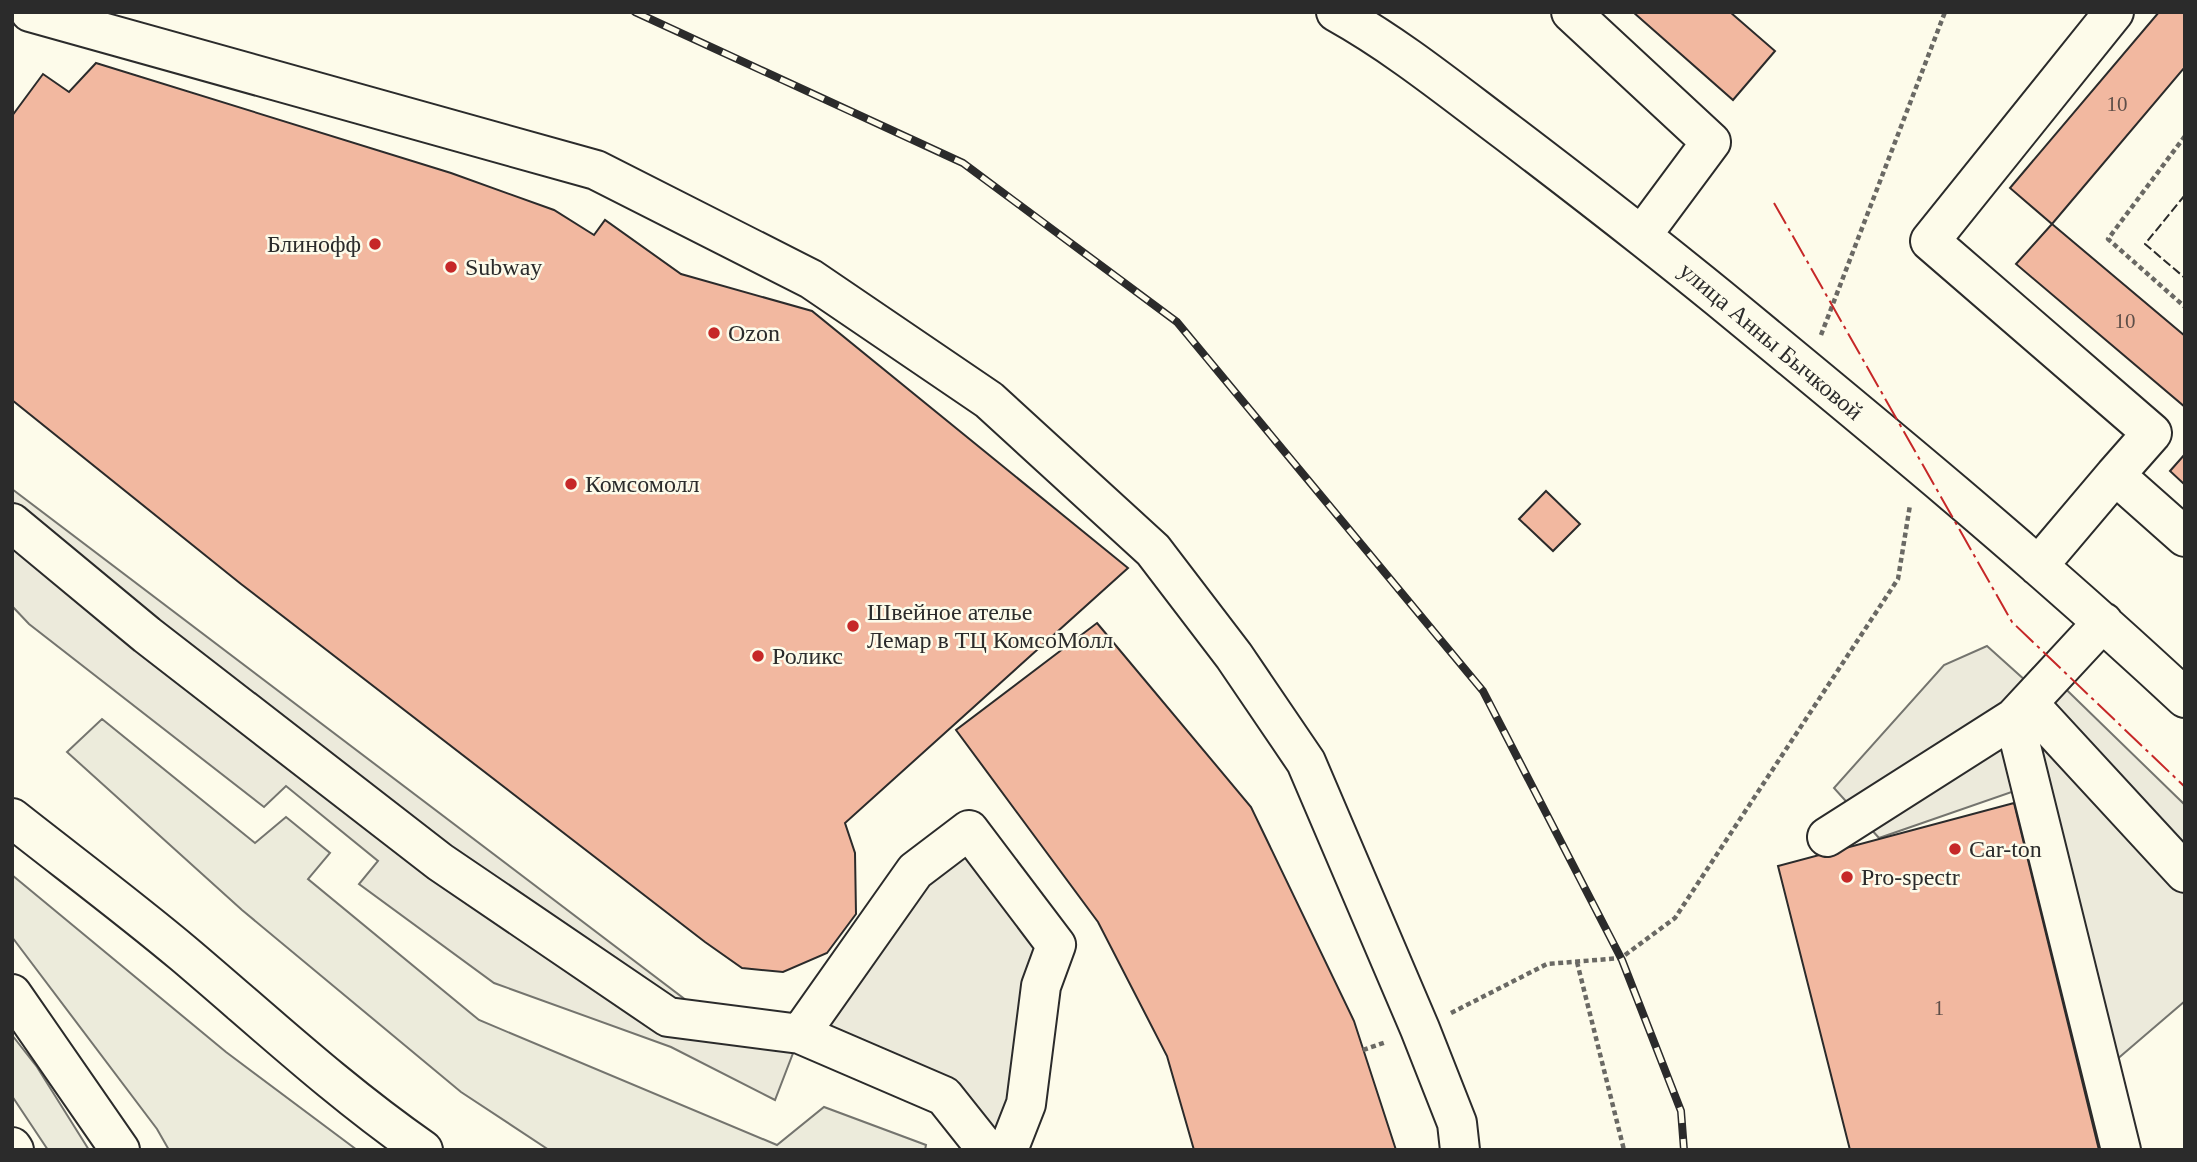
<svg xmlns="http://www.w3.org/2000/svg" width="2197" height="1162" font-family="Georgia,serif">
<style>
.green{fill:#ecebdb;stroke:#74746e;stroke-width:2}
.parking{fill:#eceadb;stroke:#74746e;stroke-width:2}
.building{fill:#f2b8a0;stroke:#2b2b2b;stroke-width:2}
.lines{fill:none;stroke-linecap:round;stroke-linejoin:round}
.minor-casing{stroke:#2b2b2b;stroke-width:42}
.major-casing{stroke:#2b2b2b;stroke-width:42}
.path{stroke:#6a6964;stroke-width:4.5;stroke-dasharray:5 3.5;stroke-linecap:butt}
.minor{stroke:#fdfbea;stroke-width:38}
.major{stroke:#fdfbea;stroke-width:38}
.rail-casing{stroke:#2b2b2b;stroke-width:8}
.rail{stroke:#fdfbea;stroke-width:5;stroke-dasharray:16;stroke-linecap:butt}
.fence{stroke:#2b2b2b;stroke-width:2;stroke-dasharray:9 3.5;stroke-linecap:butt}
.power{stroke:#c62828;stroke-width:2;stroke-dasharray:24 5 3.5 5;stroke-linecap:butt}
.poi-dot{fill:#c62828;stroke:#fdfbea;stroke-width:2.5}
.labels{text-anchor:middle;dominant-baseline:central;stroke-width:5;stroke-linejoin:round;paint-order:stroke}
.number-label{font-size:21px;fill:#5d4e48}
.poi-label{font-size:24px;fill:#2b2b2b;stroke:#fdfbea;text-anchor:start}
.street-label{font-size:24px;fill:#2b2b2b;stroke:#fdfbea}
</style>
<rect width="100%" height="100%" fill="#fdfbea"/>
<!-- green -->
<path class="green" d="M102,719L255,843L286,817L330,853L308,879L479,1020L777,1145L824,1107L926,1145L925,1150H549L461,1092L242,910L67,752Z
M12,875L226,1052L357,1150H169L157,1129L12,937Z
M12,1035L37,1067L89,1150H48L12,1096Z"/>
<!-- parking -->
<path class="parking" d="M12,489L686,1000L800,1034L969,830L1056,945L1008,1150L944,1096L800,1035L775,1100L671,1047L494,983L359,884L378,861L286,786L264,807L29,624L12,606Z
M1987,646L2026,681L2040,664L2185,805V1001L2108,1067L2023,788L1879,838L1834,788L1944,665Z"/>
<!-- building -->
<path class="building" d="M1633,12H1730L1775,51L1733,100Z
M2159,12H2185V67L2052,224L2010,188Z
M96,63L451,173L554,210L594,235L605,220L681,274L812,311L1128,568L845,823L855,853L856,914L827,953L783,972L742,968L705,942L241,584L12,400V116L43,74L69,92Z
M2052,224L2185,336V407L2016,264Z
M2185,454V485L2170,471Z
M1546,491L1580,524L1553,551L1519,519Z
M1097,623L1251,807L1354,1021L1396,1150H1194L1167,1056L1098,922L956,730Z
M2014,803L2099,1150H1850L1778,866Z"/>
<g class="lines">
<!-- minor casing -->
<g class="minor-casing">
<path id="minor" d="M30,12L596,170L811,279L989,400L1153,550L1234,656L1306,762L1420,1029L1457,1123L1460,1150
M1336,12C1397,46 1451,90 1507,132C1578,186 1649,241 1719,298C1877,428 2035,558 2185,698
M1571,12L1711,142L1642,235
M2114,12L1930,241L2152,433L2115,475L2185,537
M12,523L147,635L440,862L668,1017L800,1034L944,1096L987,1150
M2038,566L2115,475
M2028,703L2185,873
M2014,718L2121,1150
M1827,837L2014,718L2103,622
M800,1034L915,871L969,830L1056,945L1041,986L1026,1104L1008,1150"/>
</g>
<!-- major casing -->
<g class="major-casing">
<path id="major" d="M12,818C69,863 128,907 184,954C262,1020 338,1091 423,1150
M12,994L120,1150
M12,1147L14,1150"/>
</g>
<!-- path -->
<path class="path" d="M2185,136L2108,239L2185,307
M1821,335L1945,12
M1577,962L1624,1150
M1451,1013L1547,964L1621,958L1675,918L1898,579L1910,505
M1363,1050L1386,1042"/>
<!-- minor -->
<use href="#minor" class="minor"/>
<!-- major -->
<use href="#major" class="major"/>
<!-- rail casing -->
<g class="rail-casing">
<path id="rail" d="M635,12L963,163L1177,322L1483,691L1622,960L1681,1111L1684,1150"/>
</g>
<!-- rail -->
<use href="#rail" class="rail"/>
<!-- fence -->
<path class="fence" d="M2185,195L2145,244L2185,278"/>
<!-- power -->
<path class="power" d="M1774,203L2012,622L2185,787"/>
</g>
<!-- markers -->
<g class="poi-dot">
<circle cx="375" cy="244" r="7"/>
<circle cx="451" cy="267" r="7"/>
<circle cx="714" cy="333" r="7"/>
<circle cx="571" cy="484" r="7"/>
<circle cx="853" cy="626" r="7"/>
<circle cx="758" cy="656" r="7"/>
<circle cx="1955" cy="849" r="7"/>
<circle cx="1847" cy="877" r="7"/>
</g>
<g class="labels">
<!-- number labels -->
<g class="number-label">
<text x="2117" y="104">10</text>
<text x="2125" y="321">10</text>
<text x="1939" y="1008">1</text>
</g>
<!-- poi labels -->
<g class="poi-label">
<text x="361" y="244" text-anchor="end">Блинофф</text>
<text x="465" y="267">Subway</text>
<text x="728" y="333">Ozon</text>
<text x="585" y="484">Комсомолл</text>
<text x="867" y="612">Швейное ателье<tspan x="867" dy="28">Лемар в ТЦ КомсоМолл</tspan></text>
<text x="772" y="656">Роликс</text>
<text x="1969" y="849">Car-ton</text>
<text x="1861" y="877">Pro-spectr</text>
</g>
<!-- street labels -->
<g class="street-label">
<text transform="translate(1771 341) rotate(40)">улица Анны Бычковой</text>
</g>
</g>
<!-- border -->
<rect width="2197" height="1162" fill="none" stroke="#2b2b2b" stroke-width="28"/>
</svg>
